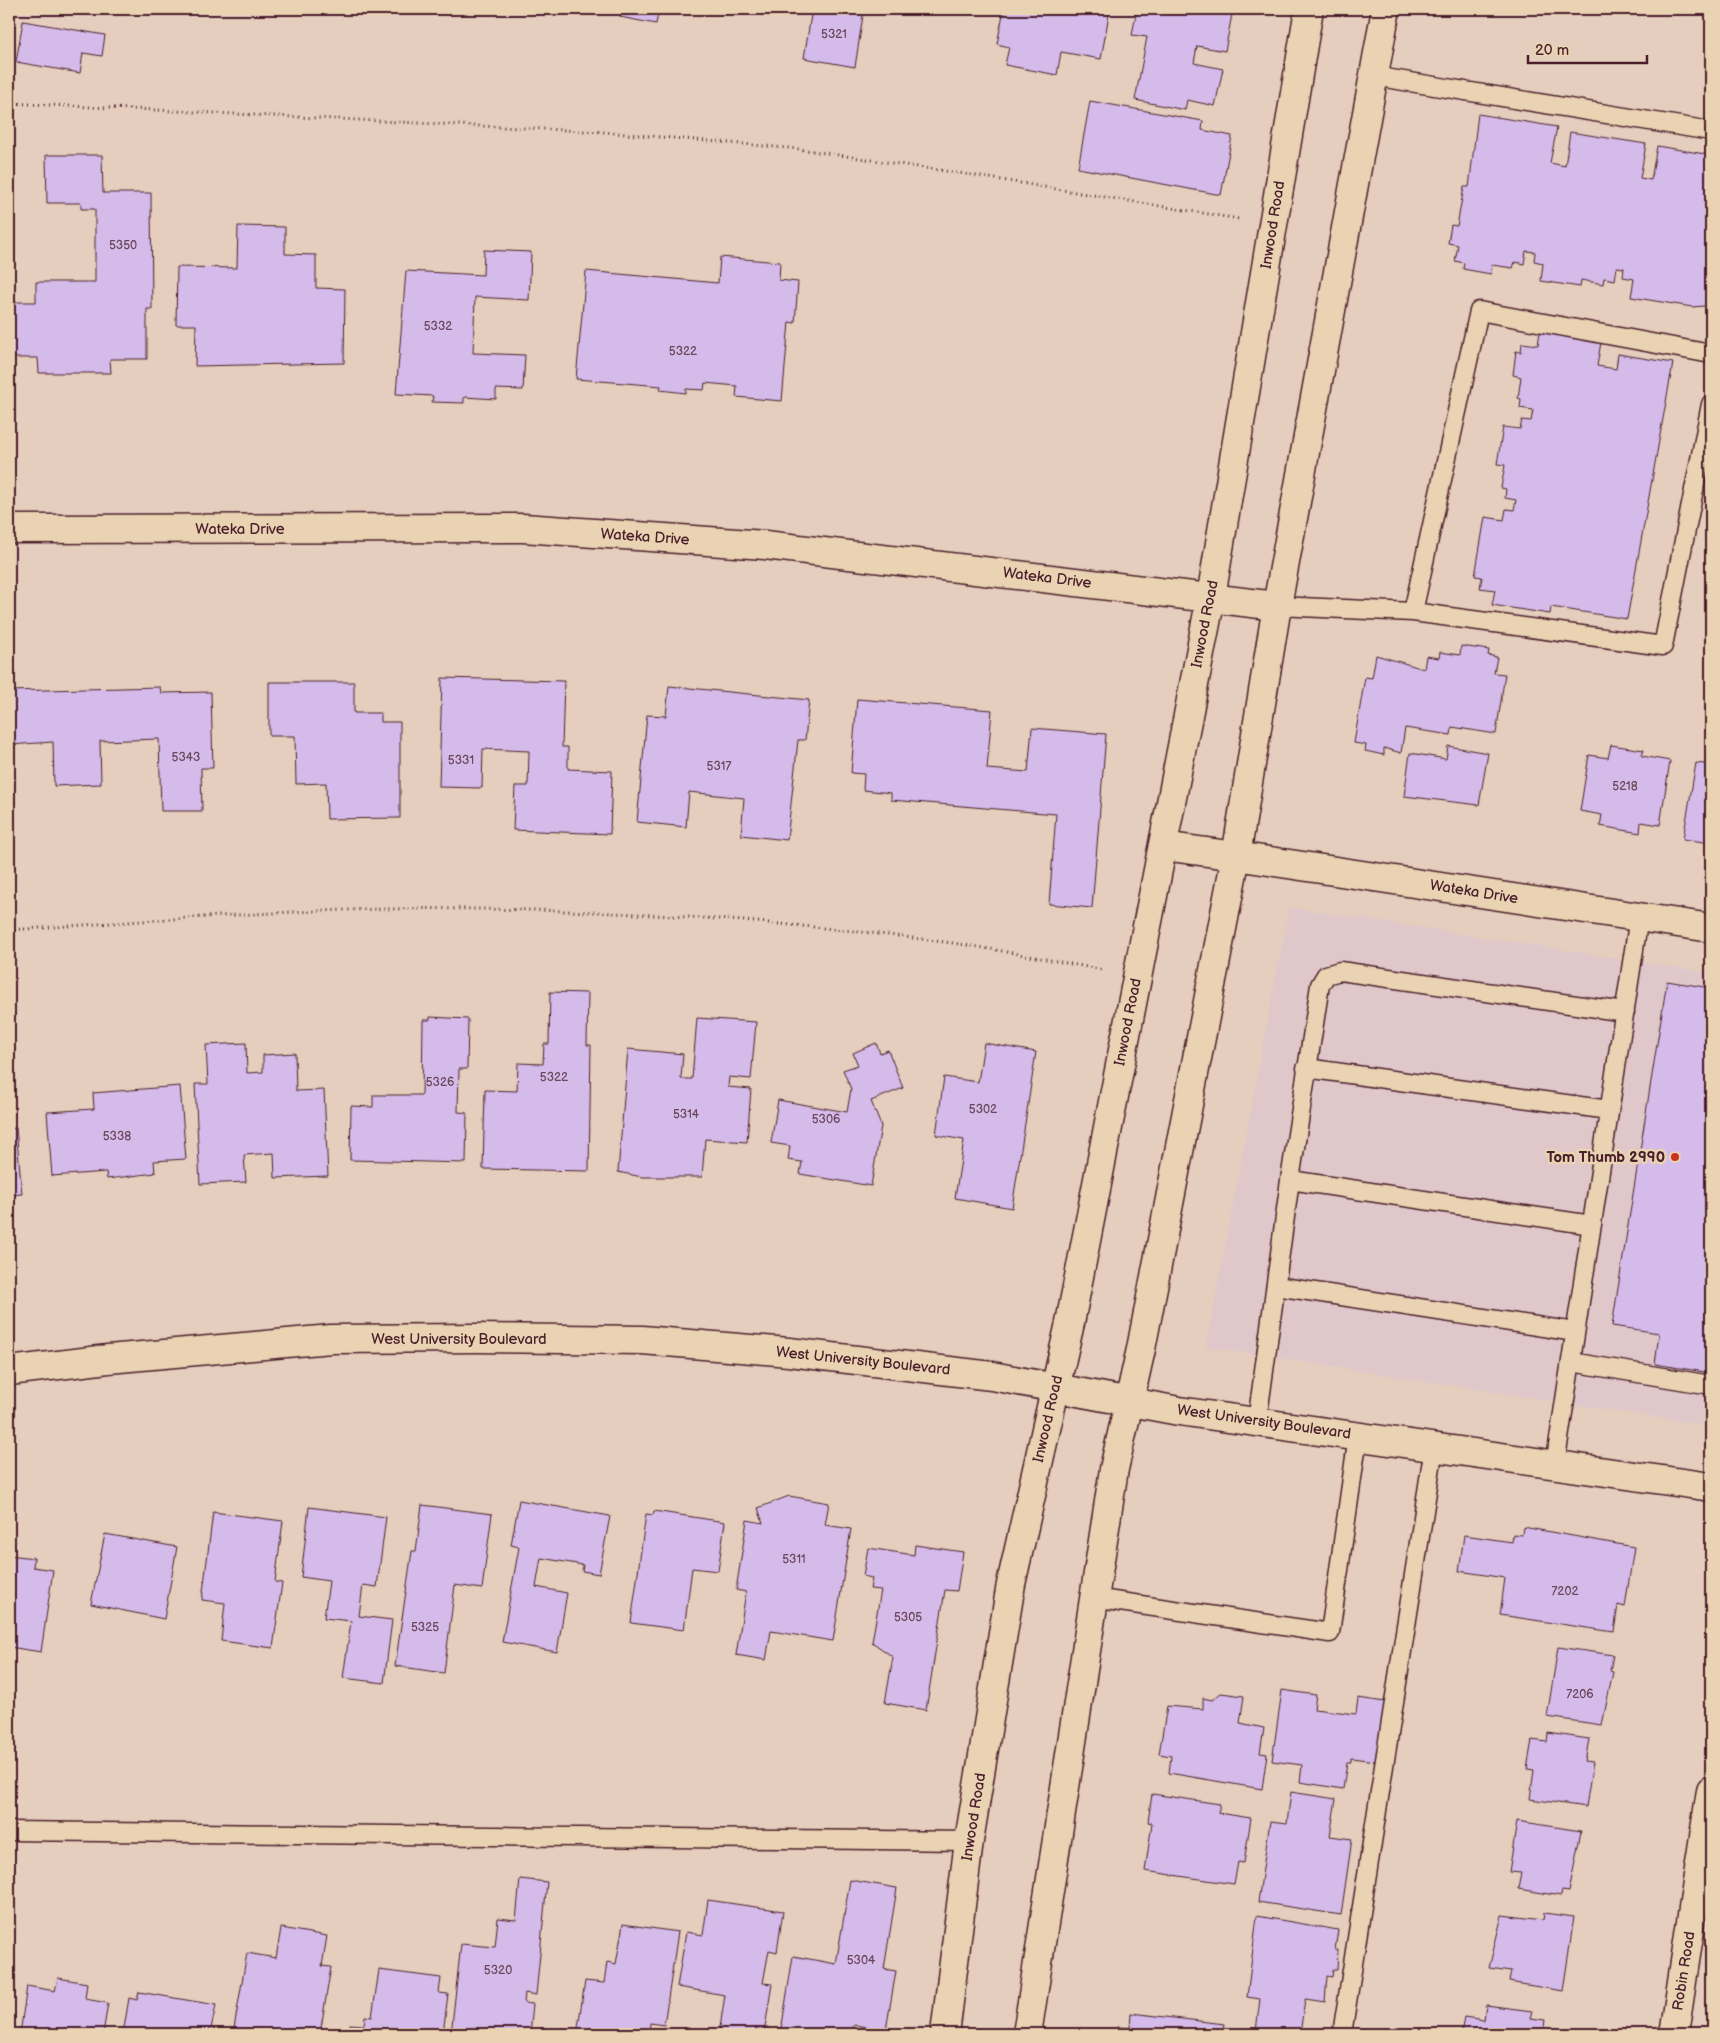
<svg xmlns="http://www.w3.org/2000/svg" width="1720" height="2043" font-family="'Balsamiq Sans',sans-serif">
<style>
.built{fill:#e0c8ca}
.building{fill:#d4bbea;stroke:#4a1f2b}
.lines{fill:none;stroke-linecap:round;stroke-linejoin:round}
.lane-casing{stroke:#4a1f2b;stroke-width:21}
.street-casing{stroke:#4a1f2b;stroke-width:31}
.secondary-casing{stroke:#4a1f2b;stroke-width:31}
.path{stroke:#4a1f2b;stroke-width:3;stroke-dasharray:1 4;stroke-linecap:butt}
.lane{stroke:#e9d3b2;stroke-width:18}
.street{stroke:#e9d3b2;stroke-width:28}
.secondary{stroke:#e9d3b2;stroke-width:28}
.poi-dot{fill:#c8321e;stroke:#e9d3b2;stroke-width:2}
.labels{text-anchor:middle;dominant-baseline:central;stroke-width:5;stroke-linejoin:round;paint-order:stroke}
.number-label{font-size:12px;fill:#6c465b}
.street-label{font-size:15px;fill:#4a1f2b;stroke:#e9d3b2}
.poi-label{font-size:15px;font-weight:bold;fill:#4a1f2b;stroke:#e9d3b2;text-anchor:end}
</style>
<rect width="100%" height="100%" fill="#e5cebd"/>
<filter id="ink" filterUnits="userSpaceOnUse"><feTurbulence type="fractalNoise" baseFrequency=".02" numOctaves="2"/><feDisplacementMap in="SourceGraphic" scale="10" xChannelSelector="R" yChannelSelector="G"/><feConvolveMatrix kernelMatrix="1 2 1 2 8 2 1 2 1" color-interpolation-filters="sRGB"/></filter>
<g filter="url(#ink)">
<!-- built -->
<path class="built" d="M1289,907L1711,973V1426L1206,1347Z"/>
<!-- building -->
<path class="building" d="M622,9H659L656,24L620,17Z
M812,9H864L855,67L804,58Z
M1001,9H1110L1101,59L1061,52L1057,75L1005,65L1009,47L997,44L1004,9Z
M1137,9H1233L1225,51L1197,46L1194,63L1223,69L1215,106L1187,100L1185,110L1135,100L1147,37L1132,35Z
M23,21L105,35L102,56L83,53L80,73L16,62Z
M1090,101L1203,121L1202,130L1232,136L1221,195L1078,168Z
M1478,114L1557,127L1550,163L1565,166L1570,132L1646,144L1640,178L1651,180L1657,146L1711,155V291H1708L1705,306L1692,307L1631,297L1634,279L1623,277L1624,268L1617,267L1615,280L1604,278L1603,284L1581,280L1580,287L1541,281L1543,263L1534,261L1535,252L1526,251L1524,264L1515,262L1513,268L1492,265L1491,274L1463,269L1464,263L1455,261L1458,245L1448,243L1451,225L1457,226L1464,187H1469Z
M46,155H102L103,193H151L152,309H147V359H110L111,373H39L38,358H10V302H36V282H95V209H81V203H47Z
M238,226L285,227V254L316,255V288L345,289L344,363L195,366L196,325H176L177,267L237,268Z
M484,250L531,252L529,300L475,297L473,353L525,355L523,390L496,389V399L464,397V403L432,402L433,396L396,394L406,271L483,275Z
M720,257L780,262L779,280L798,282L795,323L789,322L782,401L736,397L737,386L705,383L704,390L686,389V393L660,390L661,386L576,379L586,271L718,283Z
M1540,332L1601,342L1597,366L1616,369L1618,354L1673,363L1627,619L1551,607L1550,614L1492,605L1495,590L1480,588L1482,577L1475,576L1485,517L1504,520L1506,509L1514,510L1516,500L1505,498L1506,489L1501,488L1505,465L1497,464L1503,427L1520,429L1522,420L1531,421L1533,410L1520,408L1521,399L1518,398L1521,377L1513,375L1516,351L1521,352L1522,343L1538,345Z
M1461,646L1489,650L1488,655L1497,657L1494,673L1505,674L1496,734L1452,727L1451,735L1405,728L1401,753L1384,748V755L1365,751L1366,745L1354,743L1365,677L1372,678L1376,655L1424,669L1426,656L1439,658L1440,652L1460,655Z
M442,678L564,681L562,747H568V769L612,771L610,834L513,830L515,786H528L529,751L483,749L482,788L439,787Z
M269,682H354V713H381V722H400V818L327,819L326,783L296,784L295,736H269Z
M669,686L809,700L805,740H798L787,840L741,835L744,798L689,792L686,827L637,822L647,715L666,716Z
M160,687L161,693L211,692L213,768H201L202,811H161L159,739L100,741L101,784L54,786L53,742L9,745V691Z
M857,699L992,710L987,769L1028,772L1032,728L1106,734L1092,908L1049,904L1056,814L891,800V793L863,790L864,774L851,773Z
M1611,745L1644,750L1642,756L1670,761L1660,825L1641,822L1640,833L1600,826L1602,815L1580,811L1589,755L1608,758Z
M1448,746L1488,753L1479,805L1404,796L1410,753L1446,759Z
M1696,763L1711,765V843L1683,839Z
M1667,981L1711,988V1373L1655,1364L1659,1333L1612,1326Z
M550,992L588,993L587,1045H591L589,1171L483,1169L485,1090L517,1091L518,1063L543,1064L544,1044H549Z
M430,1017L468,1019L467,1069H459L458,1112L467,1113L466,1163L350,1160L351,1106L373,1107V1095H422L423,1020H430Z
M697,1018L756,1022L751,1079L729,1077L728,1087L751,1089L747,1142L705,1139L702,1177H642L618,1172L628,1049L683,1054L681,1079H692Z
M246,1043L247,1073L263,1072V1055L295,1053L296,1091L324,1090L328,1176L275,1178L274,1153L244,1155L246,1182L200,1184L195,1084H208L206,1045Z
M876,1043L880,1053L888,1050L903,1088L871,1101L881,1126L871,1186L800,1174L802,1162L788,1160L790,1146L771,1143L778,1100L847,1112L851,1089L843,1070L858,1065L853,1053Z
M984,1043L1036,1052L1012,1208L955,1198L964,1140L936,1135L944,1077L978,1082Z
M180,1086L186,1159L154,1161L155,1173L107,1179L106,1172L52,1176L47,1112L94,1109L93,1093Z
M16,1128L22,1194L9,1195V1129Z
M789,1496L829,1503L825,1525L851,1529L833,1641L771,1631L766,1660L736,1655L746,1592L736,1590L747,1520L763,1523L758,1508Z
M519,1500L610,1516L599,1574L582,1571L583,1565L541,1558L536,1587L567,1593L557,1652L502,1642L519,1547L511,1545Z
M422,1505L492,1514L482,1589L455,1585L444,1673L395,1666L412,1551H416Z
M309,1507L386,1517L377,1587L363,1585L359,1616L392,1620L384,1683L343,1678L351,1621L324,1618L329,1581L301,1577Z
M654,1511L725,1522L718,1571L692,1568L684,1630L631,1623L646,1514L653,1515Z
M213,1512L283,1521L275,1582L282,1583L273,1648L221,1641L225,1603L202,1600Z
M1523,1527L1634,1547L1625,1607L1618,1605L1614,1632L1500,1615L1505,1578L1459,1571L1464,1535L1512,1542L1513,1534L1522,1535Z
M105,1534L177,1547L164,1619L91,1604Z
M915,1545L963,1552L957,1591L945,1590L926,1710L885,1703L893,1657L872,1642L881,1590L870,1589L872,1578L863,1576L868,1548L914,1555Z
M9,1555L34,1558L33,1567L53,1570L41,1652L9,1647Z
M1558,1647L1613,1655L1610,1671L1613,1672L1602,1725L1547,1717Z
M1282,1690L1316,1695L1314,1709L1356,1714L1358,1698L1385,1702L1376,1761L1351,1758V1762H1347L1343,1789L1300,1782L1302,1765L1272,1761Z
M1221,1693L1244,1696L1240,1723L1264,1728L1260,1753L1267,1754L1262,1789L1169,1773L1171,1756L1159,1754L1167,1706L1203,1709V1698L1212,1700Z
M1548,1733L1589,1739L1585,1761L1593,1762L1586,1807L1530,1799L1534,1770L1527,1769L1532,1740L1547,1742Z
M1291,1792L1336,1799L1330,1836L1352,1839L1341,1915L1258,1902L1270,1821L1287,1823Z
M1152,1794L1220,1804L1218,1813L1251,1818L1244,1863L1238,1862L1234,1884L1145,1871L1152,1823L1148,1822Z
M1517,1821L1581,1831L1569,1892L1562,1891L1561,1896L1518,1889L1521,1873L1509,1872Z
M520,1879L547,1882L536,1995L525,1993L524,2003L533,2004L530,2034H451L461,1944L495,1947L498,1918L516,1920Z
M850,1880L897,1888L884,1969L896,1971L886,2030L854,2025L852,2034L828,2032V2034H799L781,2031L793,1956L836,1964Z
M708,1900L783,1911L777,1952L769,1950L763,1983L772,1984L764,2034H719L725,1995L677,1987L686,1932L703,1935Z
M1544,1913L1574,1917L1563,1991L1509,1982L1511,1971L1489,1968L1502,1915L1543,1920Z
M1257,1916L1338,1930L1335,1950H1338L1337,1970H1333L1332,1977L1327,1976L1325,2002L1305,1999L1300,2034H1280L1256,2031L1260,1999L1247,1997Z
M623,1924L678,1932L664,2025L650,2023L649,2034H569H577L585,1981L604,1983L607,1962L616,1964Z
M281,1928L327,1936L322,1966L331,1967L320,2034H233L247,1953L276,1958Z
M379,1970L441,1978L439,1993L448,1994L443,2034L431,2032V2034H349L350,2024L364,2025L365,2016L372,2017Z
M58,1978L87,1983L85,1999L108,2003L103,2034H20L27,1986L55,1991Z
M139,1992L216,2005L210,2034H123L129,1998L137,2000Z
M1486,2005L1532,2011L1530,2018L1546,2020L1544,2034H1461L1464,2017L1484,2020Z
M1131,2013L1225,2024L1223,2034H1116L1118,2027L1130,2028Z"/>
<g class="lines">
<!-- lane casing -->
<g class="lane-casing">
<path id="lane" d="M1373,76L1711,131
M1277,606L1413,612L1663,646L1711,404
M1413,612L1479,311L1711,354
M1306,1068L1609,1110
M1290,1180L1592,1225
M1276,1286L1575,1332
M1571,1362L1711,1385
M1257,1422L1290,1180L1320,985L1326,975L1340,971L1625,1012
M1555,1465L1639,917
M1093,1598L1330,1633L1358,1436
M9,1831L969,1841
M1342,2034L1434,1447"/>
</g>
<!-- street casing -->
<g class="street-casing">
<path id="street" d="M9,529L523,528L765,545L1277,606
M1236,856L1711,928
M1674,2034L1711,1790"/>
</g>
<!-- secondary casing -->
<g class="secondary-casing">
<path id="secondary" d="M1163,846L1236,856
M9,1371L108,1359L331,1339L477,1338L642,1340L789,1352L992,1376L1179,1411L1711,1487
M945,2034L969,1841L1011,1584L1070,1323L1211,597L1309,9
M1027,2034L1114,1469L1141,1349L1236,856L1277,606L1386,9"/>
</g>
<!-- path -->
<path class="path" d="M9,103L604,132L799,149L965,174L1239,219
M9,930C165,920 322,906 478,909C637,911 795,922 952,943C1003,950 1053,961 1104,970"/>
<!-- lane -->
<use href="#lane" class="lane"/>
<!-- street -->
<use href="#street" class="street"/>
<!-- secondary -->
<use href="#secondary" class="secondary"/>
</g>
</g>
<!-- markers -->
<circle class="poi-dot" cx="1675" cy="1157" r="5"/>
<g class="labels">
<!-- number labels -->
<g class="number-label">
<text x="834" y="34">5321</text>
<text x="123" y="245">5350</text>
<text x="438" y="326">5332</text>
<text x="683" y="351">5322</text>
<text x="186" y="757">5343</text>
<text x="461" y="760">5331</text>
<text x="719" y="766">5317</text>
<text x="1625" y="786">5218</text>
<text x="554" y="1077">5322</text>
<text x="440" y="1082">5326</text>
<text x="983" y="1109">5302</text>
<text x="686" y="1114">5314</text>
<text x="826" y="1119">5306</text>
<text x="117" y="1136">5338</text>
<text x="794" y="1559">5311</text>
<text x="1565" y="1591">7202</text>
<text x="908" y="1617">5305</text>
<text x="425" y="1627">5325</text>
<text x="1580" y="1694">7206</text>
<text x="861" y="1960">5304</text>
<text x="498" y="1970">5320</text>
</g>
<!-- street labels -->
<g class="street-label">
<text transform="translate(1273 225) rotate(-81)">Inwood Road</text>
<text x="240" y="529">Wateka Drive</text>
<text transform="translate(645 537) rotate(4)">Wateka Drive</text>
<text transform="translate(1047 578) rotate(7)">Wateka Drive</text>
<text transform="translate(1205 624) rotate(-79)">Inwood Road</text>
<text transform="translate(1474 892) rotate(9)">Wateka Drive</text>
<text transform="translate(1128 1022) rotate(-79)">Inwood Road</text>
<text x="459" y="1339">West University Boulevard</text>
<text transform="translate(863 1361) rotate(6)">West University Boulevard</text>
<text transform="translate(1048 1419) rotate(-77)">Inwood Road</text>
<text transform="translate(1264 1422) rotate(8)">West University Boulevard</text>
<text transform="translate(974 1817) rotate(-81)">Inwood Road</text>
<text transform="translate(1684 1971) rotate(-81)">Robin Road</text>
</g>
<!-- poi labels -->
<g class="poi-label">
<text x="1665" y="1157">Tom Thumb 2990</text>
</g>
</g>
<!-- margin -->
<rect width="1720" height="2043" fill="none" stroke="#e9d3b2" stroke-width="30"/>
<rect x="15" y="15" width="1690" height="2013" fill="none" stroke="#4a1f2b" stroke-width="2" filter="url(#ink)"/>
<!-- scale -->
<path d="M1528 55v8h119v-8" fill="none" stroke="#4a1f2b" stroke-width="2.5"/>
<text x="1535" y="55" font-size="15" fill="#4a1f2b" stroke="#e9d3b2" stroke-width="4" paint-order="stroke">20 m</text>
</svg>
